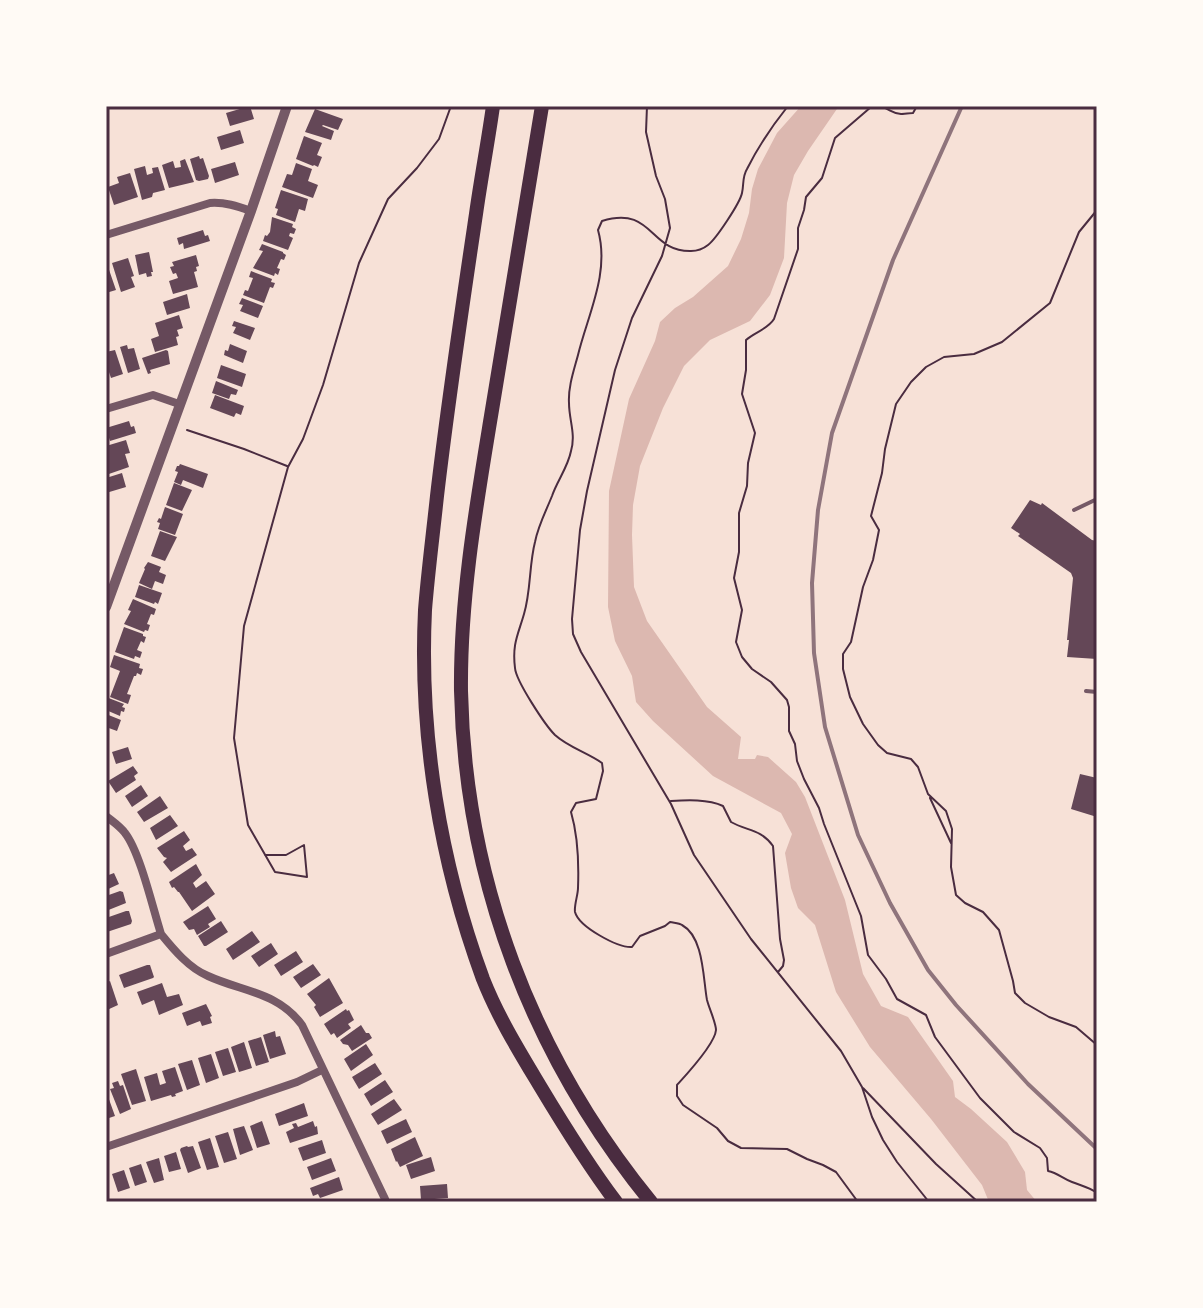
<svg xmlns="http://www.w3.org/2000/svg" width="1203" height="1308" font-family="'Alegreya Sans',sans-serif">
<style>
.water{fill:#dcb8b0}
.building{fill:#644757}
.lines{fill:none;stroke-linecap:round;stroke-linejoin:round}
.path{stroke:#4a2c40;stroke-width:2}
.service{stroke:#755966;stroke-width:4}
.minor{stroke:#755966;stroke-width:8}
.tertiary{stroke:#755966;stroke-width:10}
.motorway{stroke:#4a2c40;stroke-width:14}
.rail{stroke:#8f747c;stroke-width:4}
.neatline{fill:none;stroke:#4a2c40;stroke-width:3}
</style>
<rect width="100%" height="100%" fill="#f7e1d7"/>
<!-- water -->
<path class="water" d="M801,106H839L808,151L794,175L787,203L784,258L770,295L750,321L710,340L684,366L663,408L640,466L633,505L632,535L634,587L647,621L707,707L741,737L738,759H755L757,755L768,757L796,782L805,797L845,900L863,974L881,1006L908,1017L953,1081L955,1097L971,1109L1007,1142L1025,1172L1027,1190L1037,1202H989L982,1185L931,1119L870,1047L836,992L815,925L798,908L791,888L785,853L792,834L781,813L713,776L653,721L636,702L632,676L615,641L608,607L609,491L629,399L655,341L660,322L675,308L693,297L728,266L741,239L749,213L752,189L758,169L777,133Z"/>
<!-- building -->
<path class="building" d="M250,106L254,119L230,126L226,113Z
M315,109L343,119L338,130L323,125L322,126L334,131L331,140L305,132Z
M240,130L244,143L221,150L217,137Z
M304,136L322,143L317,155L322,157L318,167L314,165L313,166L296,159Z
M199,156L200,159L203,158L209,176L208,179L199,181L196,180L190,159Z
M185,159L194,182L169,188L162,165L173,161L175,168L181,167L180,161Z
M235,162L239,175L215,183L211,169Z
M296,163L312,169L308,181L318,185L313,198L282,187L287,174L292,175Z
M145,166L147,175L153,173L152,168L158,167L165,190L153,193L152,197L142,200L134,169Z
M130,173L138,197L114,205L108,187L119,183L117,177Z
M281,190L308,199L305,211L299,209L295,222L276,215L278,209L275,208Z
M272,217L293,224L292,227L296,229L294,234L290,233L289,236L293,238L288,250L263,241L265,235L267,236L270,232Z
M203,230L205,236L208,235L210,241L184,249L183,243L179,245L177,238Z
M262,244L283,252V253L286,255L284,260L281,259L277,268L280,269L278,275L275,273L274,276L253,268L263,251L259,250Z
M149,252L153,272H151L152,276L147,277L146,273L139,275L135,255Z
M196,255L199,266L196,267L197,271L194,272L198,287L173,294L169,281L178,278L176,273L173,274L170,267L174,266L172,262Z
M128,258L134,276L131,277L135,287L121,292L112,263Z
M106,261L116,290L106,293Z
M251,271L272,279L271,282L275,283L273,288L270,287L264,303L243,295L245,290L248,291L253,278L249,277Z
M187,294L190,308L167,315L163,302Z
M242,298L263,306L258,318L240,311L243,305L239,304Z
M179,315L183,328L177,330L179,336L176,337L178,345L155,352L151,339L159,336L155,323Z
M234,321L255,328L250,340L233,333L236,327L232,326Z
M230,344L247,351L243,363L224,355L225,350L228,351Z
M127,345L128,349L134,348L140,369L128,373L120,347Z
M115,350L123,374L111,378L106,363V352Z
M166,350L168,351L170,364L150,370L151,373L148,374L142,358Z
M221,365L246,374L242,387L217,378Z
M216,381L238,390L236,395L231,394L229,399L212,393Z
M215,395L244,406L241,415L236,413L234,417L210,408Z
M129,421L131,427L134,426L136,433L110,441L106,428Z
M126,440L130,453L125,454L129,467L106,475V446Z
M180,464L208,474L203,488L183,480L181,485L174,482L178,472L175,471L177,466H179Z
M122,473L126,487L106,493V478Z
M174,483L192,490L182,511L166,505Z
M1030,500L1041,505L1042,503L1092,540L1097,541V659L1067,657L1069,640H1067L1073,578L1071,573L1018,536L1020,534L1011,528Z
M165,507L183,514L175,535L158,529L160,523L157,522L159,518L161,519Z
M160,531L177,537L165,561L151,556Z
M148,562L161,567L159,572L166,575L163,584L155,581L152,589L139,583L145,569L144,568Z
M139,585L162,593L158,604L155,602L154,604L135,597Z
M133,599L156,609L154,615L151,614L147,624L150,625L148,631L145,630L144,632L124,624L131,611L128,610Z
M124,627L143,634V636L146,637L144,643L141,641L137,650L142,652L140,658L135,656L134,659L115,652Z
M114,655L140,664L139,668L143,669L141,675L137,673L136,676H134L127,694L131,695L128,704L110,697L120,671L110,667Z
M106,697L124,704L122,707L125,708L124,712L121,711L120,716L106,710Z
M106,714L121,720L117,731L106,727Z
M128,747L132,759L116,764L112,752Z
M133,766L138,773L134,776L136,780L116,793L108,781Z
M1080,774L1097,778V817L1071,809Z
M141,785L148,796L132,807L125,796Z
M160,796L168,808L144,822L137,812Z
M170,815L178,826L156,840L150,828Z
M184,831L190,840L183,846L186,851L192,848L197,855L171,872L163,862L167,858L164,857L157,848Z
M196,864L202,875L193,883L196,888L206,881L215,894L192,911L179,892H178L174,887L172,888L169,882Z
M114,873L119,884L106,890V876Z
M120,891L123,892L126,903L106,911V896Z
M208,906L216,919L208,924L210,927L197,935L194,929L189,930L183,922Z
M126,911H129L132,921L131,924L107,932L106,918Z
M221,921L228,932L206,946H204L198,936Z
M252,931L260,942L233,960L226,949Z
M271,943L278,954L259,967L251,956Z
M296,951L303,962L281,976L274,965Z
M313,964L321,975L301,988L293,977Z
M147,965H150L154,977L153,978L124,988L119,975Z
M329,978L343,1003L320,1017L314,1007L316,1005L307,994Z
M110,981L118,1005L107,1010L106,983Z
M162,983L167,997L179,994L183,1005L159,1015L154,1000L142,1005L137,992Z
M206,1004L212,1016L210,1017L212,1023L202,1026L200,1021L187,1026L182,1013Z
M346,1009L347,1011L349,1010L354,1020L348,1024L351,1028L337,1038L334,1033L331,1035L324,1024Z
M361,1025L366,1033H369L372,1038L352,1051L348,1045L343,1044L340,1040Z
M275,1031L276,1037L280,1036L286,1054L270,1059L263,1035Z
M261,1037L269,1062L256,1066L248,1041Z
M244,1042L252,1068L239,1072L231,1047Z
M366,1044L373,1055L351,1071L344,1059Z
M228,1048L236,1072L223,1076L215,1052Z
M211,1054L219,1078L206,1083L198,1058Z
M192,1060L200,1085L187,1090L178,1064Z
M375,1063L382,1074L359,1089L352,1077Z
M175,1067L183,1091L175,1094L176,1096L172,1097L171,1095L151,1101L144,1077L157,1073L160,1085L166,1083L162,1071Z
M136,1069L146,1101L132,1105L121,1074Z
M385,1080L393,1092L371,1106L364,1094Z
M118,1081L120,1086L123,1085L131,1109L120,1114L110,1089L114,1088L112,1083Z
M106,1091L115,1116L106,1119Z
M394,1099L402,1110L378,1125L371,1114Z
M304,1103L308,1116L279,1126L275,1114Z
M406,1119L412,1132L387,1144L381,1131Z
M262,1121L270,1144L257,1148L250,1126Z
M313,1121L315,1127L317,1126L318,1134L290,1143L286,1132L294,1128L292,1124L296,1123L298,1127Z
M244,1126L253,1150L240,1155L233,1129Z
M228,1132L237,1159L224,1163L215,1136Z
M415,1137L423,1156L400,1167L397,1161L396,1162L391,1149Z
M210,1138L219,1167L207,1170L198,1142Z
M322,1140L326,1153L303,1161L298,1148Z
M187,1146L188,1147L193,1146L201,1168L188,1173L180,1150L181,1148Z
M176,1152L181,1169L169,1172L164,1156Z
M431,1157L435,1171L411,1179L406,1165Z
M159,1158L164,1180L154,1183L146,1162Z
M331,1158L336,1171L312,1180L307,1167Z
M141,1164L147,1182L135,1186L129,1168Z
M124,1170L130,1188L118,1192L112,1174Z
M339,1177L343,1190L320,1198L318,1194L313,1196L310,1188Z
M447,1184L448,1198L421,1200L420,1186Z"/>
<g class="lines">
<!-- path -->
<path class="path" d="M647,106L646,132L656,176L665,199L670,228L662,256L632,318L615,370L587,491L580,530L572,619L573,634L581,652L671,804L694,855L751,939L841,1051L862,1087L872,1117L883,1140L897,1162L929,1202
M788,106C772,126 758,147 747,169C742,177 744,185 742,193C740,203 716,239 708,245C703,249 697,251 691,251C649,252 653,205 602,221L598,230C610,273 588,314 578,355C574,370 568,387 569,403C569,420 576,434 571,451C568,467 557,481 552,496C546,511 538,526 535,542C529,565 531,591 524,614C518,635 512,644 515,668C516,681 545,725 555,735C568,747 588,753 602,763L603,771L596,799L576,803L571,812C578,836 579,862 578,888C578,895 574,905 575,912C579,927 618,948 632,947L640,936L665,926L670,922C674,923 679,923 682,925C704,937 703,979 707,1000C709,1008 716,1023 716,1030C715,1044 687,1074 677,1085V1096L683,1105L717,1128L728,1141L741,1148L787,1149L807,1159L823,1165L836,1172L858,1202
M917,106L913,113C912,113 902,114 901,114C888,113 889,105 871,107L835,138L822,178L806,197L804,210L798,228V249L774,319C768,329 755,332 746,340V370L742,394L755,433L748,463L747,486L739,513V552L734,578L742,610L736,642L742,657L752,669L771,682L787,700L789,707V731L795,744L797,761L804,779L819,808L824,824L861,916L868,955L886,979L897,999L926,1015L935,1037L980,1098L1014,1132L1040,1148L1047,1158L1048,1171C1058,1173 1063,1179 1072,1182C1082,1186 1089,1187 1097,1193
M1097,210L1079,232L1050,303L1002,342L974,354L944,357L926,367L911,382L896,404L885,449L882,473L871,516L879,530L873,560L863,587L851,642L843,654V669L850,697L863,724L878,745L887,753L911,759L918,767L928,794L946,811L952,829L951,867L956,895L965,903L983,912L999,930L1013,981L1015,993L1025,1003L1049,1017L1076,1027L1097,1045
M187,430L244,449L287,466
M930,798L951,843
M671,801C687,800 708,799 723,806L731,822C747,831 761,829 773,846L780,939L784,960L783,966L778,972
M265,855H286L304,845L307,877L275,872L248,825L234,738L244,626L288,467L303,439L323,385L359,263L388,199L417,168L439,139L451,106
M863,1088L936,1164L978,1202"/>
<!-- service -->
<path class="service" d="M1074,510L1097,499
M1086,691L1097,692"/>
<!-- minor -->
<path class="minor" d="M106,235L210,203C225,202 237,206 251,211
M106,409L153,395L179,404
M106,816C112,821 120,826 125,833C140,852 153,909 161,934C174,950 189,968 208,976C243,992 278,992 302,1025L385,1199
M106,954L161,934
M106,1147L297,1082L322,1070"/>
<!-- tertiary -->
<path class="tertiary" d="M106,607L251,211L287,106"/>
<!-- motorway -->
<path class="motorway" d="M493,106C488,142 481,178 476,214C462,308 448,401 437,496C433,534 428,572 425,610C419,735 440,862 483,979C498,1017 519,1051 540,1086C564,1126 588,1165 616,1202
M542,106C525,209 508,312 491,416C476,507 460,599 461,691C465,880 532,1056 651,1202"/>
<!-- rail -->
<path class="rail" d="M962,106L893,260L832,433L818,510L812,583L814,653L825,727L858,835L890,903L928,970L956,1005L1028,1084L1097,1149"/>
</g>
<!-- border -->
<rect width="1203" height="1308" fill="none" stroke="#fffaf5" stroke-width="216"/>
<rect x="108" y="108" width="987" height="1092" class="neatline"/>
</svg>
